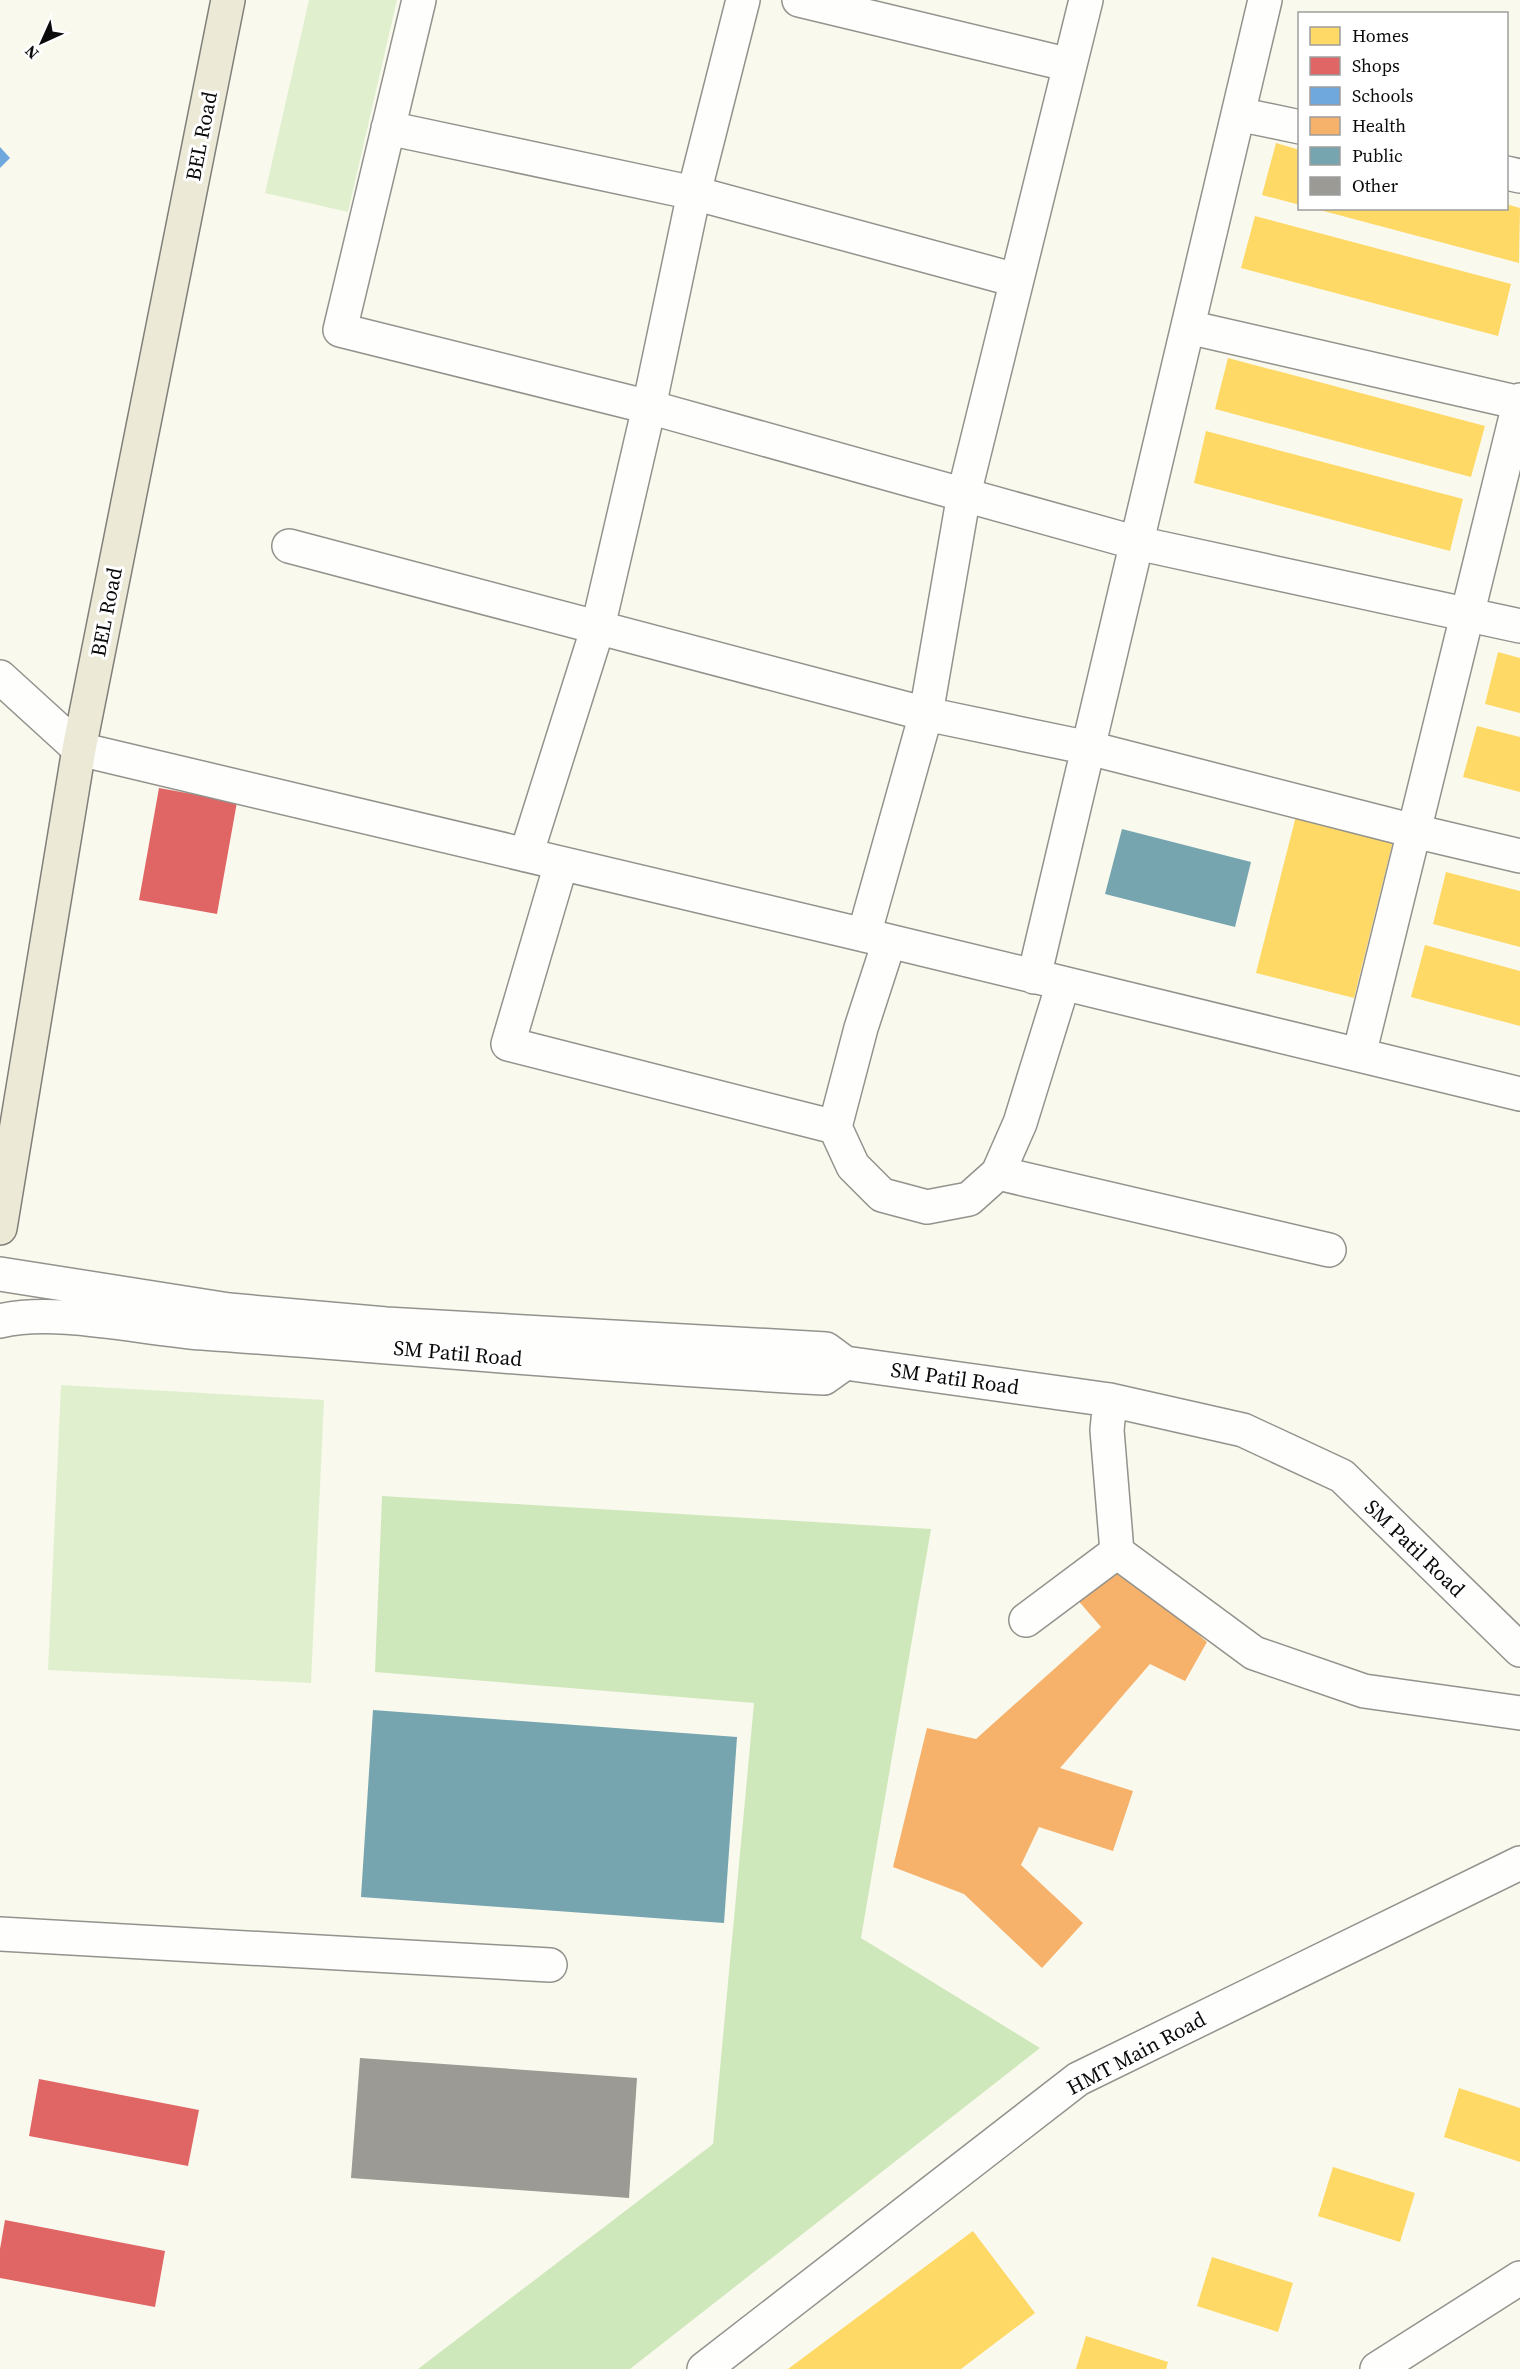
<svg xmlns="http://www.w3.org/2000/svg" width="1520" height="2369" font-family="'Source Serif 4',serif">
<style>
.green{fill:#e0f0ce}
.forest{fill:#cfe8bb}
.homes{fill:#ffd966}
.shops{fill:#e06666}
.schools{fill:#6fa8dc}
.health{fill:#f6b26b}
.public{fill:#76a5af}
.building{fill:#9c9a94}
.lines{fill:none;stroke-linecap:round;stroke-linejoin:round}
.minor-casing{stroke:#93928d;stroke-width:36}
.major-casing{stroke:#807f7a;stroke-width:36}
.minor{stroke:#fefefc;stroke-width:33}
.major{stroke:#ece9d7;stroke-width:33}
.labels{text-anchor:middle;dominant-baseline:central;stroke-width:6;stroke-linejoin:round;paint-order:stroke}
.street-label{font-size:21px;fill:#0b0b0b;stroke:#fff}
</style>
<rect width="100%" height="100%" fill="#faf9ee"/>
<!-- green -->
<path class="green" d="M309,0H397L348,212L265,193Z
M61,1385L324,1400L311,1683L48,1670Z"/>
<!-- forest -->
<path class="forest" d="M382,1496L931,1529L861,1938L1040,2048L630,2369H418L713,2144L754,1703L375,1672Z"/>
<!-- homes -->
<path class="homes" d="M1276,143L1300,150V205L1262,195Z
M1506,204L1520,208L1519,263L1316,209L1506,208Z
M1255,216L1511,284L1498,336L1241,268Z
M1228,358L1485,426L1471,477L1215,409Z
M1206,431L1463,499L1450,551L1194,483Z
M1498,652L1520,658V713L1485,704Z
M1477,726L1520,737V792L1463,777Z
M1296,816L1393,841L1354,998L1256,973Z
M1446,872L1520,891V947L1433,924Z
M1425,945L1520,971V1026L1411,997Z
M1459,2088L1520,2108V2162L1444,2137Z
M1333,2167L1415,2193L1400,2242L1318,2216Z
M973,2231L1035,2313L961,2369H788Z
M1212,2257L1293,2283L1278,2332L1197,2306Z
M1086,2336L1168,2362L1166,2369H1076Z"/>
<!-- shops -->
<path class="shops" d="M159,788L237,802L217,914L139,900Z
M39,2079L199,2110L188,2166L29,2136Z
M5,2220L165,2251L155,2307L0,2278V2249Z"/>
<!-- schools -->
<path class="schools" d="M0,147L10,158L0,168Z"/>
<!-- health -->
<path class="health" d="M1120,1565L1207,1642L1185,1681L1150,1664L1060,1768L1133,1791L1113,1851L1039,1827L1021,1865L1083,1923L1042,1968L964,1894L893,1867L927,1728L976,1739L1101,1627L1076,1598Z"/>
<!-- public -->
<path class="public" d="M1122,829L1251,862L1235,927L1105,894Z
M373,1710L737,1737L724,1923L361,1897Z"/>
<!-- building -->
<path class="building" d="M360,2058L637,2078L629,2198L351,2178Z"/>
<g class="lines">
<!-- minor casing -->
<g class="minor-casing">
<path id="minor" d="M419,0L340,330L649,407L1137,543L1520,626
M799,0L1070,65
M1238,114L1300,127
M388,128L694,193L1016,280
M1506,173L1520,176
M1188,327L1520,403
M289,546L926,714L1089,748L1414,831L1520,856
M0,677L79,749L864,935L1520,1094
M526,855L598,627L649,407L694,193L743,0
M561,864L508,1044L835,1127
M864,935L926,714L964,494L1086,0
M889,942L861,1028L835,1127L853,1166L882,1195L927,1207L969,1199L998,1173L1020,1123L1063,984
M1034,977L1265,0
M1359,1055L1520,400
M998,1173L1329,1250
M0,1274L229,1310L386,1324L826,1349L845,1363
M0,1321C55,1307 144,1329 203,1333C410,1348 617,1367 824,1378L845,1363L1110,1400L1243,1430L1342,1476L1520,1650
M1110,1400L1107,1430L1117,1552
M1026,1620L1117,1552L1254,1653L1364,1691L1520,1713
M0,1934L550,1965
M704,2369L1078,2079L1520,1863
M1377,2369L1520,2278"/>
</g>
<!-- major casing -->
<g class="major-casing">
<path id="major" d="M0,1228L79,749L228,0"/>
</g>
<!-- minor -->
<use href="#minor" class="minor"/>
<!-- major -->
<use href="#major" class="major"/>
</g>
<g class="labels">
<!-- street labels -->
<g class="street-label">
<text transform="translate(201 136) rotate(-79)">BEL Road</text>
<text transform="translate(106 612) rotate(-79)">BEL Road</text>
<text transform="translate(458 1353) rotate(5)">SM Patil Road</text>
<text transform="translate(955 1378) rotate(8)">SM Patil Road</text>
<text transform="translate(1415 1548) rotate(44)">SM Patil Road</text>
<text transform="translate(1136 2053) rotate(-28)">HMT Main Road</text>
</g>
</g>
<!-- legend -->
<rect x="1298" y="12" width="210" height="198" fill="#ffffff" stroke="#9d9d9d" stroke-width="1.5"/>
<rect x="1310" y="27" width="30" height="18" fill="#ffd966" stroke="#9d9d9d" stroke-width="1.5"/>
<text x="1352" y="42" font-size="18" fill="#0b0b0b">Homes</text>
<rect x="1310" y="57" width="30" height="18" fill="#e06666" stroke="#9d9d9d" stroke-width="1.5"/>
<text x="1352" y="72" font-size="18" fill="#0b0b0b">Shops</text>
<rect x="1310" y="87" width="30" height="18" fill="#6fa8dc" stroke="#9d9d9d" stroke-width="1.5"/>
<text x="1352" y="102" font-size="18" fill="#0b0b0b">Schools</text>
<rect x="1310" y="117" width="30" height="18" fill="#f6b26b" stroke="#9d9d9d" stroke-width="1.5"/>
<text x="1352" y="132" font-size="18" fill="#0b0b0b">Health</text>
<rect x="1310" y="147" width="30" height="18" fill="#76a5af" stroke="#9d9d9d" stroke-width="1.5"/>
<text x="1352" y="162" font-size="18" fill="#0b0b0b">Public</text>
<rect x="1310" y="177" width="30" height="18" fill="#9c9a94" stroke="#9d9d9d" stroke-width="1.5"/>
<text x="1352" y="192" font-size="18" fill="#0b0b0b">Other</text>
<!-- north arrow -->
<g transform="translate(42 42) rotate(225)" stroke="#ffffff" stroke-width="4.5" paint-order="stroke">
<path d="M0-4.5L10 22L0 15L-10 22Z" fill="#0b0b0b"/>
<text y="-9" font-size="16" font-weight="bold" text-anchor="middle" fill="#0b0b0b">N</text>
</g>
</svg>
